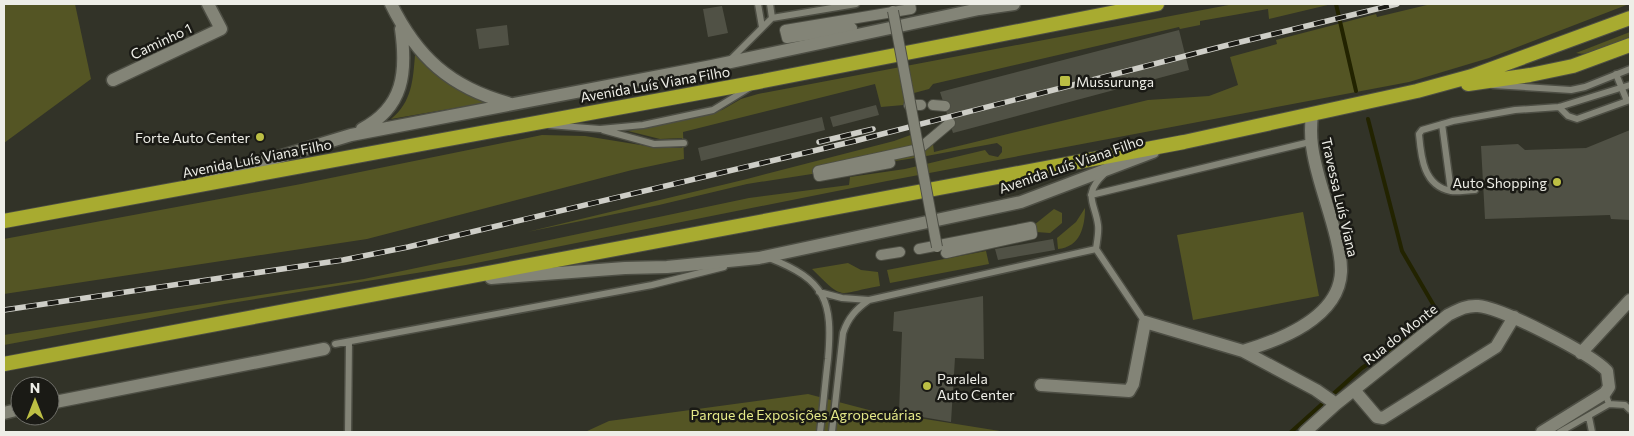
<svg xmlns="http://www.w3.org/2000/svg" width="1634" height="436" font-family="Commissioner,sans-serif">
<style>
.green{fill:#545524}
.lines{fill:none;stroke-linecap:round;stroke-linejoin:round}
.stream{stroke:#222300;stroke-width:4}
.building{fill:#505145}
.service-casing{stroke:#4d4e44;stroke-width:9}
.pedestrian-casing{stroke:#4d4e44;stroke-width:12}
.minor-casing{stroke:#4d4e44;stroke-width:15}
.secondary-casing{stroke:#4d4e44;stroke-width:15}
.trunk-casing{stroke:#4d4e44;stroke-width:16}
.service{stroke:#838477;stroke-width:6}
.pedestrian{stroke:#838477;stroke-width:10}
.minor{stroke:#838477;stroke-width:12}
.secondary{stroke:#838477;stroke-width:12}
.trunk{stroke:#a8ab30;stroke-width:14}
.rail-casing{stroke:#cecec7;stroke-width:5.5}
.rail{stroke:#1a1a15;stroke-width:4;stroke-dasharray:11;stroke-linecap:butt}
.pedestrian-bridge-casing{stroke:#4d4e44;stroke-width:12;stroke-linecap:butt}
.pedestrian-bridge{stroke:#838477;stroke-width:10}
.poi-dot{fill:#bcbf44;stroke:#1a1a15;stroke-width:2}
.labels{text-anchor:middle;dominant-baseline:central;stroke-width:5;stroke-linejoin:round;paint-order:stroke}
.street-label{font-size:14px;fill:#eeeee7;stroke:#1a1a15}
.poi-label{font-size:14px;fill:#eeeee7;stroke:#1a1a15;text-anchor:start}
.park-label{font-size:14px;fill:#e5e988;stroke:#1a1a15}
</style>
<rect width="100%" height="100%" fill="#323328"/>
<!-- green -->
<path class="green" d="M4,4H75L91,79L4,143Z
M1234,4H1332L1269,19L1268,9L1200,21V25L1180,29L1179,27L933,84L929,89L914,93L915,104L881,107L875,84L683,132L684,159L632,170L367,239L4,294V239L301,184L542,135L585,136L659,148H682V138L660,139L628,131L722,110L741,99L758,94Z
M1431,4H1629L1489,58L1409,82L887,181L466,265L225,304L4,345V335L364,279L749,198L849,185L850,177L905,169L985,150L989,155L998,157L1002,152V147L997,143L921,157L747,184L659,205L527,232L747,179L894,141L919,132L925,146L933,144L934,152L1148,100L1209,96L1238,85L1230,57L1277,44L1276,40L1376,14L1377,17Z
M1630,32V37C1615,43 1592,57 1576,53Z
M415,55L459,89L484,103L391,119C412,102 413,80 415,55Z
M1085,208C1085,227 1080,247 1058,249L1057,238L1076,222Z
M1054,209L1062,213V223L1050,233L1036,232L1034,225Z
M1303,212L1319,296L1193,320L1177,235Z
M986,251L989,264L890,283L887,270Z
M848,263L861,270L878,272L880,286C837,293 846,303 812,269Z
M808,394L869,410L1006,432H585L609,421Z"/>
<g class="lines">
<!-- stream -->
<path class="stream" d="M1336,4L1356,91
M1368,119L1402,251L1437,311L1432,321
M1291,432L1362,368L1424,326"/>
</g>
<!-- building -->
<path class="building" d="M722,6L728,33L708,37L703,9Z
M507,25L509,45L479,49L476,29Z
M1179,30L1189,70L953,133L940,92Z
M876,105L879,115L833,127L830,117Z
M822,117L825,130L701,161L698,148Z
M1630,130V220L1611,219L1610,215L1485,219L1481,146L1518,144L1525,150L1586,148Z
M1053,239L1055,250L998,260L995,249Z
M983,296L984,359L955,358L951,422L899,413L902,332L893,331L894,312Z"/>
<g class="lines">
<!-- service casing -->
<g class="service-casing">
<path id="service" d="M758,4L762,27
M770,4L772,18
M732,58L772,18L856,4
M1616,74L1627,101
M1493,85L1571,90L1585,87L1630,69
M1559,107L1568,116L1577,119L1630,100
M1442,124L1451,191
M549,125L600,129L643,125L713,110L749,88
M603,130L654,144L684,143
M1104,174C1082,195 1095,202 1098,225C1099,232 1097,241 1096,249L1145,322
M1475,190C1467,190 1458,192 1451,191C1423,186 1421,156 1419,134L1422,130L1453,121L1515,110L1559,107L1630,85
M1091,195L1310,142
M769,258C826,280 833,301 828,359C825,384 823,408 820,432
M819,292L842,298L869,300
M335,344L652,285L724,267
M1609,404L1625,405L1630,410
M1589,417L1592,432
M348,432L349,342
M832,432L843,333C848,318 856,309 869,300L1096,249
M1560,432L1609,404L1605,393"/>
</g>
<!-- pedestrian casing -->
<g class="pedestrian-casing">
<path id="pedestrian" d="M852,28L787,38L785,30L911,9L910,4
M909,105H921
M933,105L945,106
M843,169L889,159L890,163L819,176L818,171L919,149L950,123
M919,249L1031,227L1032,234L946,253
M881,255L900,252"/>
</g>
<!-- minor casing -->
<g class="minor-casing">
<path id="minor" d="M113,80L221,29L208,4
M1243,351C1280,340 1339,318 1341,272C1342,247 1326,204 1319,178C1313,156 1309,138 1312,115
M1581,353L1630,300
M1041,385L1129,391L1133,384L1145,322L1243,351L1316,390L1336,404
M1354,390L1377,417L1383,418L1496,347L1514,317
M50,403L324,349
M4,413L20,409
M1305,432L1336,404L1448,315C1458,310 1467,305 1478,306C1502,308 1590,353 1607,371L1609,387L1605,393L1542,432"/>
</g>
<!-- secondary casing -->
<g class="secondary-casing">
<path id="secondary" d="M391,4C417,57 450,87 508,103
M362,129C404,107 407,72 401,29
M209,178L351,135L712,66L979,9L1014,4
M491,278L625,268L667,267L759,258L1021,202L1153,152"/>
</g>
<!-- trunk casing -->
<g class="trunk-casing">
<path id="trunk" d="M1468,84L1530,75L1573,66L1630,45
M4,221L758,82L1157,4
M4,364L1184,142L1417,91L1472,76L1630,18"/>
</g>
<!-- service -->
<use href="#service" class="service"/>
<!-- pedestrian -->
<use href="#pedestrian" class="pedestrian"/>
<!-- minor -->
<use href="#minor" class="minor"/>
<!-- secondary -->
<use href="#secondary" class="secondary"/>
<!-- trunk -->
<use href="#trunk" class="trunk"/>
<!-- rail casing -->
<g class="rail-casing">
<path id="rail" d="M819,142L873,129
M4,310L343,260L408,247L855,141L1224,46L1397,4"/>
</g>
<!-- rail -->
<use href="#rail" class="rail"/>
<!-- pedestrian-bridge casing -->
<g class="pedestrian-bridge-casing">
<path id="pedestrian-bridge" d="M893,11L937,247"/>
</g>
<!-- pedestrian-bridge -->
<use href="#pedestrian-bridge" class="pedestrian-bridge"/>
</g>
<!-- markers -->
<g class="poi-dot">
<rect x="1059" y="75" width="12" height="12" rx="2.5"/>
<circle cx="260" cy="137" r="5"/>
<circle cx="1557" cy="182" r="5"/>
<circle cx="927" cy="386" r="5"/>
</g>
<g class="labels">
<!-- street labels -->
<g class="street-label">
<text transform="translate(161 41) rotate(-25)">Caminho 1</text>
<text transform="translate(655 84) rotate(-10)">Avenida Luís Viana Filho</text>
<text transform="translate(257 158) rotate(-11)">Avenida Luís Viana Filho</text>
<text transform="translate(1071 164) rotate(-19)">Avenida Luís Viana Filho</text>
<text transform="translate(1340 197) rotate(77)">Travessa Luís Viana</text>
<text transform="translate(1400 334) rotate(-38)">Rua do Monte</text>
</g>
<!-- poi labels -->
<g class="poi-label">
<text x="1076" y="81">Mussurunga</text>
<text x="250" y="137" text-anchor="end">Forte Auto Center</text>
<text x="1547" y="182" text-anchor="end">Auto Shopping</text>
<text x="937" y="378">Paralela<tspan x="937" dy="16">Auto Center</tspan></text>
</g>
<!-- park labels -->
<g class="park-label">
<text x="806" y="414">Parque de Exposições Agropecuárias</text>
</g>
</g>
<!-- border -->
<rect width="1634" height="436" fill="none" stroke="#eeeee7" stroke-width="10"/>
<!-- north arrow -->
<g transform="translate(35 401)"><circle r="24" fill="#1a1a15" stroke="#6f6f69"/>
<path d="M0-4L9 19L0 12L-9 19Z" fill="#bcbf44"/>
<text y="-8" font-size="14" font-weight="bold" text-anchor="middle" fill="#eeeee7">N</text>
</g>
</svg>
